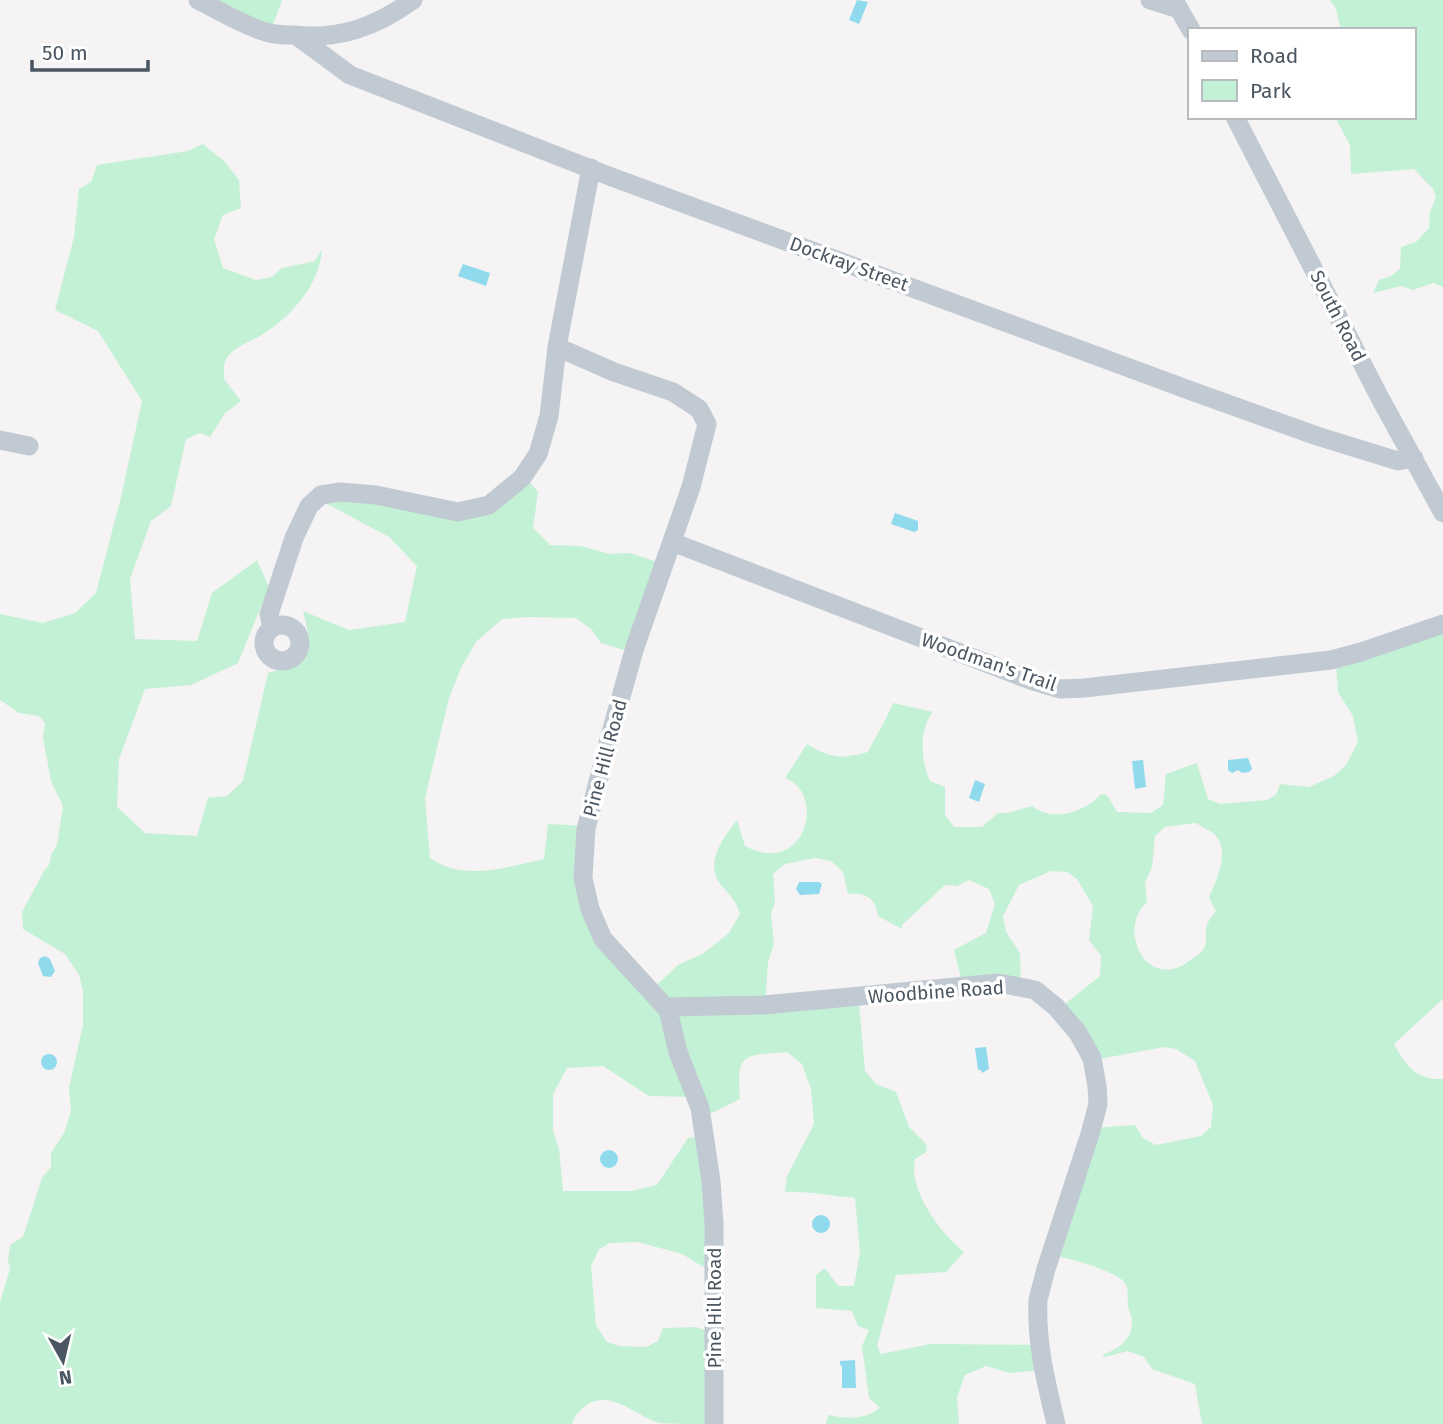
<svg xmlns="http://www.w3.org/2000/svg" width="1443" height="1424" font-family="'Fira Sans',sans-serif">
<style>
.green{fill:#c3f1d5;fill-rule:evenodd}
.water{fill:#90daee}
.lines{fill:none;stroke-linecap:round;stroke-linejoin:round}
.minor{stroke:#c1cad2;stroke-width:19}
.labels{text-anchor:middle;dominant-baseline:central;stroke-width:7;stroke-linejoin:round;paint-order:stroke}
.street-label{font-size:19px;fill:#4a5661;stroke:#fff}
</style>
<rect width="100%" height="100%" fill="#f5f3f3"/>
<!-- green -->
<path class="green" d="M192,0H281L282,1L269,35Z
M1330,0H1443V287L1433,283L1413,290L1401,286L1373,293L1379,280L1391,276L1400,269L1401,247L1416,242L1429,228L1430,212L1436,197L1433,189L1414,169L1351,174L1350,145L1335,117H1413V30H1341L1336,9Z
M203,144L225,162L239,180L241,208L223,215L214,239L223,268L256,280L272,277L282,268L315,261L322,249C320,285 290,318 260,336C248,343 230,348 225,362C223,367 224,374 224,379L241,401L225,413L210,437L200,433L186,439L171,506L151,521L130,579L135,639L197,641L212,593L257,560L269,587L238,663L191,685L145,689L119,759L117,807L145,833L197,836L208,798L227,796L243,781L268,673C314,661 314,655 303,611L349,630L405,622L417,566L389,537L318,499L339,494L458,515L526,478L538,492L533,528L550,545L580,546L610,554L630,553L660,563L634,653L601,643L592,630L576,618L528,617L502,619L476,642L461,668L449,698L425,798L430,858C463,882 507,867 544,859L548,824L587,826L589,905L649,992L678,965L704,953L729,933L740,914C736,901 731,896 722,886C703,864 723,838 737,820L745,846C806,878 827,793 785,778L807,744C831,759 842,759 868,752C876,735 886,721 893,703L933,712C918,730 921,761 930,781L945,787V815L954,827H982L998,813H1007L1032,806C1053,823 1085,812 1101,794L1107,795L1117,812L1151,813L1163,805L1166,774L1197,763L1208,799L1220,804L1267,800L1276,795L1280,784L1309,787L1334,776L1346,765L1358,742L1353,716L1338,692L1336,662L1443,627V999L1394,1044C1406,1066 1416,1080 1443,1079V1424H1202L1195,1384L1152,1369L1144,1357L1128,1351L1105,1357L1102,1355C1118,1349 1132,1341 1132,1321C1132,1315 1128,1310 1128,1305C1127,1295 1130,1286 1121,1279C1100,1266 1077,1261 1053,1255L1094,1128L1135,1125L1143,1138L1156,1145L1201,1136L1211,1127L1213,1105L1195,1061L1176,1049L1165,1047L1093,1060L1060,1008L1100,976L1101,956L1089,940L1093,906L1077,879L1067,872L1051,871L1019,885L1003,916L1006,932L1020,953L1021,988L960,987V974L954,950L986,933L995,904L989,889L969,880L957,886L945,885L902,925V929L878,916C875,897 866,893 848,894L843,872L831,861L815,858L785,864L773,874L775,903L771,913L774,944L768,962L765,1007L859,1003L865,1071L876,1084L896,1092L909,1127L927,1145L926,1152L915,1159C908,1191 941,1233 964,1252L946,1272L896,1275L877,1346L881,1354L930,1344L1035,1345L1042,1370L1010,1373L986,1366L965,1375L957,1397L959,1424H826L828,1415C847,1419 864,1420 880,1408L869,1398L862,1346L869,1330L858,1326L852,1311L816,1308V1275L825,1268L838,1286H854L860,1252L855,1198C832,1196 808,1191 785,1192L787,1176L814,1124L811,1089L802,1064L787,1052C743,1055 736,1053 740,1099L702,1118L695,1097L649,1096L603,1066L567,1068L553,1094V1131L559,1149L563,1191H631L657,1185L688,1138L704,1136L715,1274L682,1254L638,1242L610,1243L599,1249L591,1266L596,1325L607,1342L619,1346L646,1347L658,1341L663,1328L696,1327L715,1333L714,1424C699,1424 673,1424 659,1423C635,1416 610,1387 584,1407C577,1413 575,1415 572,1424H0V1302L10,1269L8,1260L10,1245L23,1237L42,1178L51,1167V1153L64,1133L71,1111L69,1088L83,1025V991L79,975L65,954L23,929L22,912L44,871L49,865L51,855L57,845L63,806L51,781L43,737L45,723L39,716L19,713L0,700V614L43,623L75,613L96,593L121,497L142,401L98,331L55,310L74,237L79,189L91,182L97,165L188,151ZM1196,823C1202,827 1210,830 1215,835C1231,853 1216,879 1209,898L1216,911C1213,915 1208,921 1207,925C1204,934 1209,942 1202,951C1199,955 1193,958 1189,961C1147,993 1116,929 1147,902L1145,883L1152,867L1155,836L1165,827Z"/>
<!-- water -->
<path class="water" d="M857,0L868,2L859,24L849,20Z
M463,264L490,273L486,286L458,276Z
M895,513L918,521V530L914,532L891,524Z
M1248,758L1252,769L1249,772L1242,773L1238,770L1232,773L1228,770V760Z
M1143,760L1146,787L1135,789L1132,761Z
M975,780L985,784L979,802L969,798Z
M799,882H819L822,884L819,894L800,895L796,889Z
M45,956L50,959L55,971L51,977L43,976L38,963L40,958Z
M986,1047L989,1069L982,1073L981,1070H978L975,1048Z
M41 1062a8 8 0 1 1 16 0a8 8 0 1 1-16 0Z
M600 1159a9 9 0 1 1 18 0a9 9 0 1 1-18 0Z
M812 1224a9 9 0 1 1 18 0a9 9 0 1 1-18 0Z
M855,1360L856,1388H842V1366L840,1365V1361Z"/>
<g class="lines">
<!-- minor -->
<path class="minor" d="M198,0C220,11 242,25 266,32C274,35 284,35 293,35C340,40 375,27 413,0
M1150,0L1179,9
M1174,0L1191,30
M297,36L350,75L609,176L1197,393L1317,436L1398,461L1414,458
M1235,117L1380,398L1443,513
M557,347L614,372L673,392L699,409L707,424L691,487L635,647L606,750L586,829L583,878L590,909L603,939L668,1010L678,1052L700,1108L711,1181L714,1224V1424
M0,440L29,446
M672,542L1033,681L1060,689L1084,688L1331,660L1361,652L1443,624
M264 643a18 18 0 1 1 36 0a18 18 0 1 1-36 0Z
M272,628L269,614L294,538L309,506L321,495L340,492L376,495L458,512L489,505L522,478L538,454L549,416L557,347L591,168
M665,1007L764,1005L998,983L1035,990L1056,1007L1078,1033L1092,1058L1097,1086L1098,1104L1090,1134L1046,1269L1038,1300C1036,1343 1046,1382 1056,1424"/>
</g>
<g class="labels">
<!-- street labels -->
<g class="street-label">
<text transform="translate(849 264) rotate(20)">Dockray Street</text>
<text transform="translate(1338 316) rotate(63)">South Road</text>
<text transform="translate(989 662) rotate(19)">Woodman's Trail</text>
<text transform="translate(605 758) rotate(-75)">Pine Hill Road</text>
<text transform="translate(936 992) rotate(-4)">Woodbine Road</text>
<text transform="translate(714 1308) rotate(-90)">Pine Hill Road</text>
</g>
</g>
<!-- legend -->
<rect x="1188" y="28" width="228" height="91" fill="#ffffff" stroke="#b7bbc0" stroke-width="2"/>
<rect x="1202" y="51" width="35" height="10" fill="#c1cad2" stroke="#b7bbc0" stroke-width="2"/>
<text x="1250" y="63" font-size="21" fill="#4a5661">Road</text>
<rect x="1202" y="80" width="35" height="21" fill="#c3f1d5" stroke="#b7bbc0" stroke-width="2"/>
<text x="1250" y="98" font-size="21" fill="#4a5661">Park</text>
<!-- north arrow -->
<g transform="translate(63 1361) rotate(172)" stroke="#ffffff" stroke-width="5" paint-order="stroke">
<path d="M0-5L12 26L0 18L-12 26Z" fill="#4a5661"/>
<text y="-10" font-size="19" font-weight="bold" text-anchor="middle" fill="#4a5661">N</text>
</g>
<!-- scale -->
<path d="M32 60v10h116v-10" fill="none" stroke="#4a5661" stroke-width="3.5"/>
<text x="42" y="60" font-size="21" fill="#4a5661" stroke="#ffffff" stroke-width="5" paint-order="stroke">50 m</text>
</svg>
